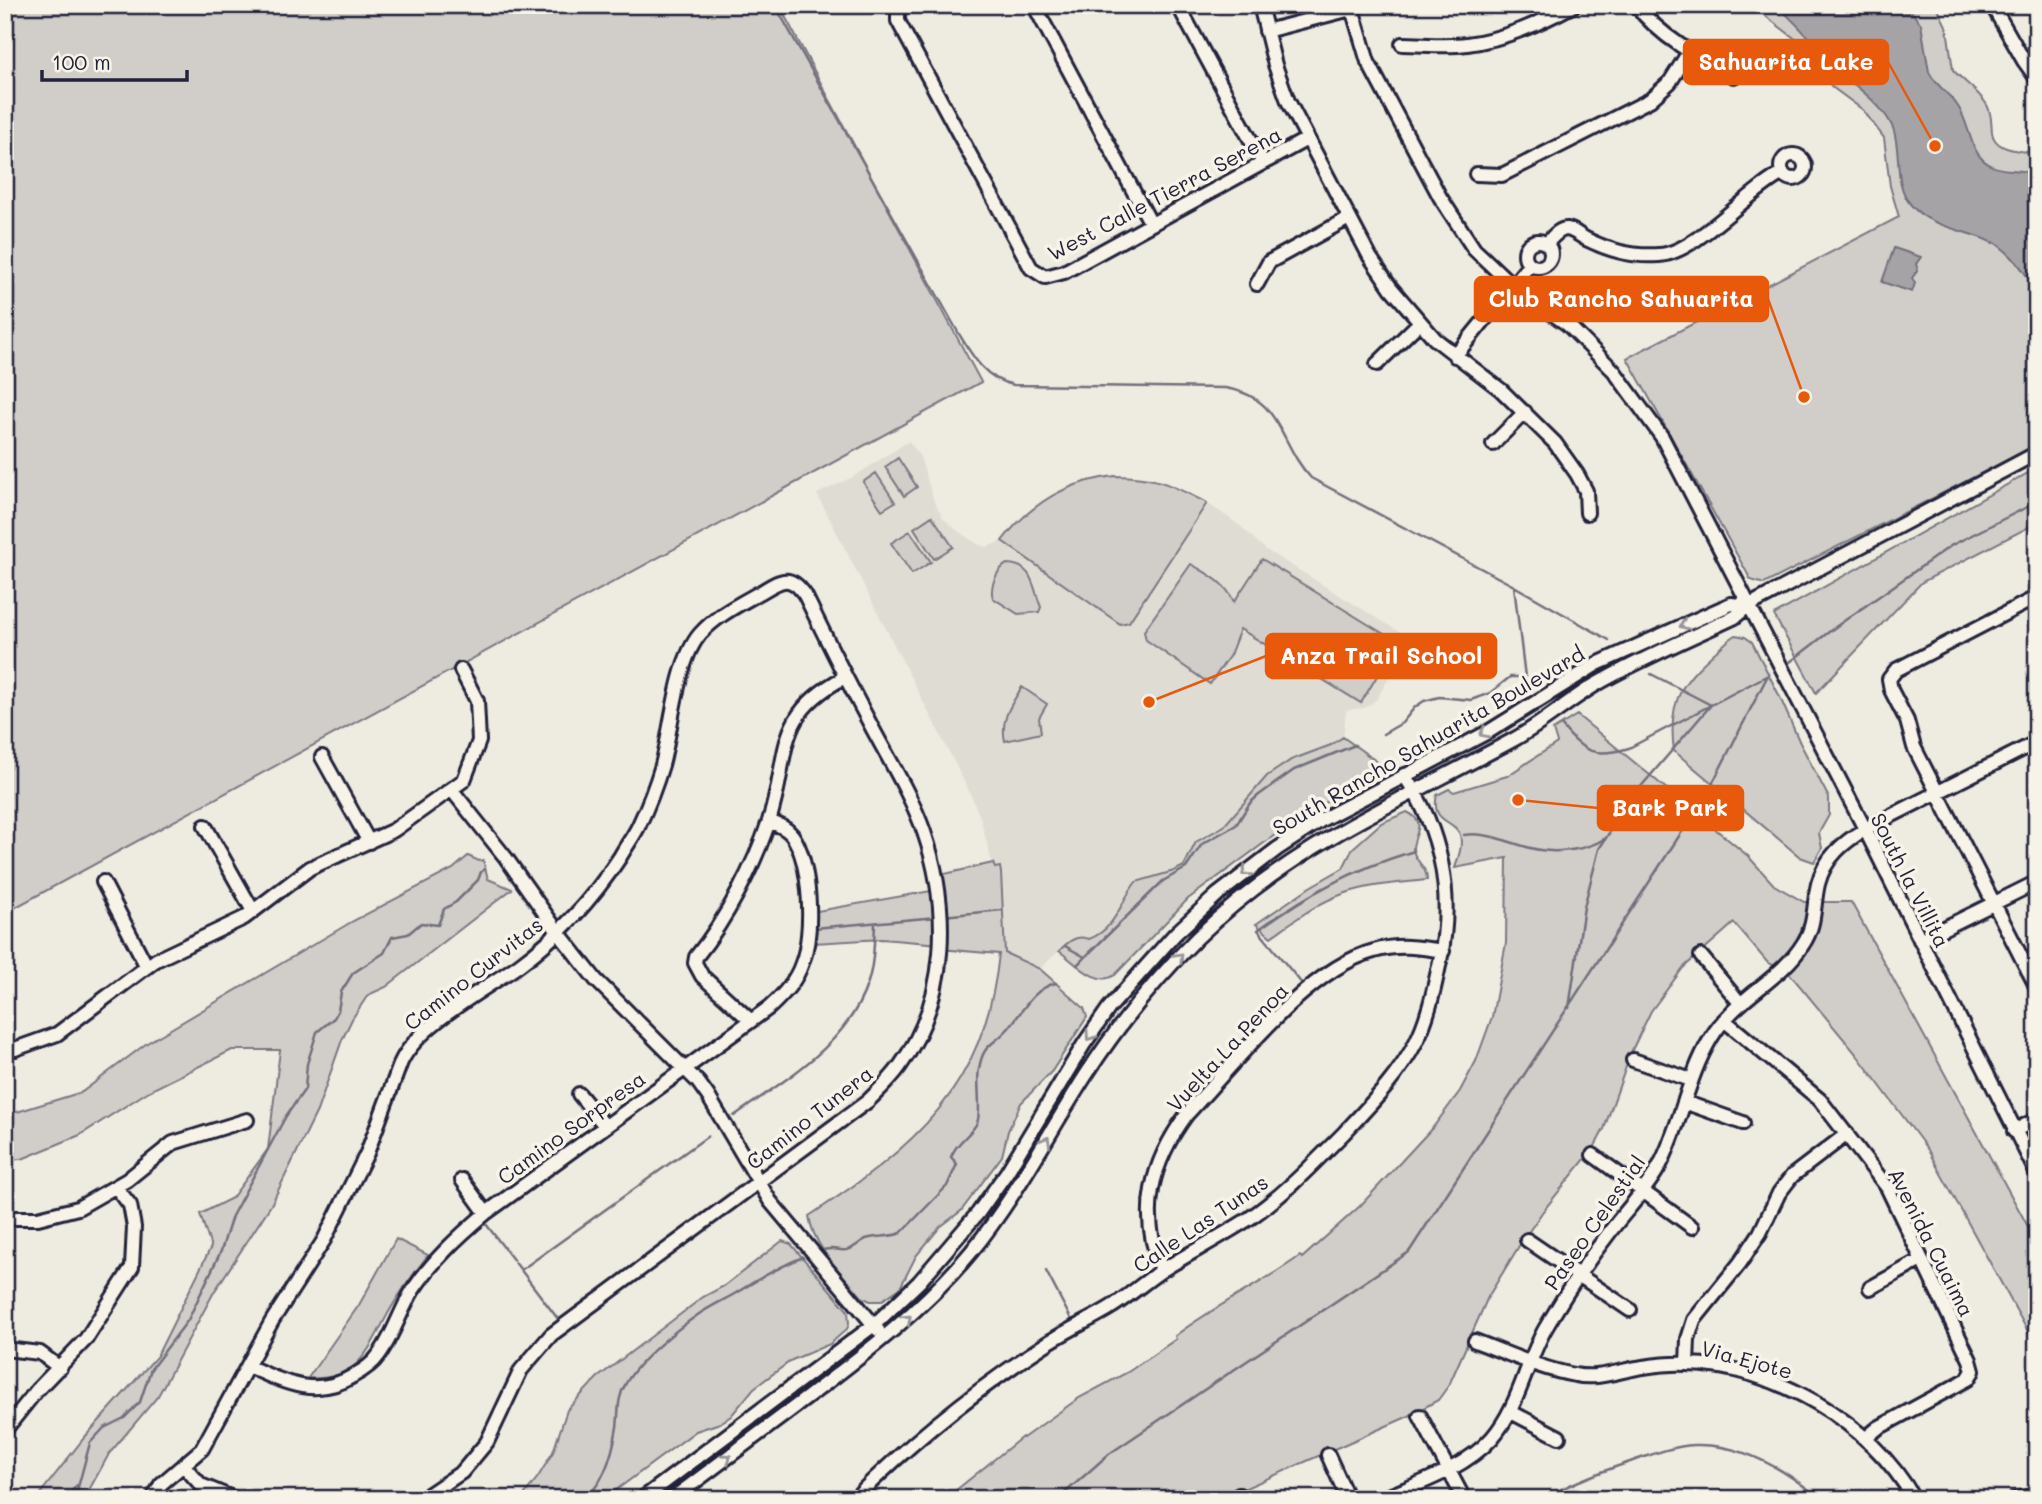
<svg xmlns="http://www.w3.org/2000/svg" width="2042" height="1504" font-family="Mali,sans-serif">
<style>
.built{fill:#dfdcd4}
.green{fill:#d1cdc9;stroke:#7a7882;stroke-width:2}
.water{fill:#a6a3a6;stroke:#716f7b;stroke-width:2}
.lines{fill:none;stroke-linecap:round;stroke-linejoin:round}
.stream{stroke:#716f7b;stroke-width:2.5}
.minor-casing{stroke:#22223b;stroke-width:18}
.minor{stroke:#f7f3e8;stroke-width:12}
.oneway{stroke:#97959a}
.labels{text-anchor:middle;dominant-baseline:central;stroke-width:7;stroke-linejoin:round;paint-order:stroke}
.street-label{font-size:21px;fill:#22223b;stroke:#f7f3e8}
.leader{fill:none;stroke:#e8590c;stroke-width:2.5}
.callout-dot{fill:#e8590c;stroke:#f7f3e8;stroke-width:2.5}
.callout{fill:#e8590c;stroke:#e8590c;stroke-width:2.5}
.callout-label{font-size:23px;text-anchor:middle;font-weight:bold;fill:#fff}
</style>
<rect width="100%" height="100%" fill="#eeebe1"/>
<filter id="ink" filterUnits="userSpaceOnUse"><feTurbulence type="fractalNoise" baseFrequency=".0143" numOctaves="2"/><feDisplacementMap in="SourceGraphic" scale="14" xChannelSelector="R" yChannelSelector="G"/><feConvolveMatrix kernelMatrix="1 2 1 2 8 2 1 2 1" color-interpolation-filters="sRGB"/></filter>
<g filter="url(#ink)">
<!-- built -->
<path class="built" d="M909,441L920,457L934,501L943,518L959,532L979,545L987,547L1002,541L1035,506L1068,487L1101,477H1148L1166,482L1207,503L1238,524L1266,550L1406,636L1408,643L1377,699L1365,708L1346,710L1343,737L1331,745L1278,767L1261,783L1224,826L1196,842L1184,866L1174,871L1141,880L1134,885L1121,911L1105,929L1088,939L1085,937L1072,938L1040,969L1005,953L1001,873L1000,868L993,866L980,817L970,793L817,494L853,477Z"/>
<!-- green -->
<path class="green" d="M5,5H779L981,382L5,913Z
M1751,5H1936L1947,28L1953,70C1964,82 1978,90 1987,105C1992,114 1991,122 1992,132C1994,152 2022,150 2037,154V445L1764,584L1751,580L1627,358L1899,217L1890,186L1884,138L1863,110L1832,87L1806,47Z
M898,458L917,487L904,496L885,467Z
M2037,468V523L1922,582L1816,693L1774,615Z
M876,473L895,502L882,510L863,482Z
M1115,476C1155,476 1172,485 1207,503L1129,622L1120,624L1002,541C1030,504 1068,481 1115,476Z
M932,516L953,547L934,559L914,528Z
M910,531L931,562L912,574L891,543Z
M1262,559L1397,642L1361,703L1240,629L1230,655L1210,684L1146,640L1144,631L1191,564C1209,575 1225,582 1234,602Z
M1007,564C1034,564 1033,589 1041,607L1039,612L1018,614L993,598C989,587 997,569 1007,564Z
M1736,635L1745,637L1752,642L1779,695L1800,743L1829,798V815L1819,833L1822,848L1814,862L1800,857L1674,751C1666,691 1689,676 1730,639Z
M1022,687L1047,704L1039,718L1041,733L1005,741C1000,719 1011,705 1022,687Z
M1577,715L1748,856L1774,885L1804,902H1851L2037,1243V1348L1928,1150L1857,1055L1790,974L1767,962L1734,923L1683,968L1651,1011L1632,1050L1604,1129L1594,1148L1543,1211L1519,1246L1488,1297L1449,1385L1438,1400L1409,1416L1221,1499H945L1022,1437L1023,1438L1079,1398L1128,1372L1176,1339L1175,1336C1214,1306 1260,1285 1300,1256L1302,1258L1360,1206L1434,1126L1460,1091L1476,1061L1492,1017L1506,943L1507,858L1455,868C1458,858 1463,846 1460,835C1455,819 1430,824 1437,795L1449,789L1454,792L1507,776L1557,743L1553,730Z
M1343,737L1380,764L1376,776L1326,802L1283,829L1188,899L1115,975C1096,988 1075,962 1059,951C1068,942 1076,934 1089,939C1116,929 1120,902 1136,882L1174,871L1184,866L1196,842L1224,826L1267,776L1291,760L1331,745Z
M1407,812C1428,822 1414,833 1413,848C1413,861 1427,865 1427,880C1400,883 1372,884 1346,893C1318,902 1295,920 1271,937L1256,924L1310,887L1343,868L1353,848L1381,823Z
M468,856L479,861L483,860L488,879L512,889L386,987L368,995L352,1019L342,1040L317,1111L271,1205L214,1292L158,1396L109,1454L84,1499H36L84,1438L157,1356L211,1247L200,1214L232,1198L268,1149L280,1050H232L149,1091L80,1135L22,1159L5,1160V1111L17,1112L82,1092L147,1043L353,921L453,869Z
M993,863L995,868L1000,867L1001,873L1005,953L1040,969L1084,1008L1087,1017L1052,1071L1021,1103L1008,1131L1002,1156L961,1211L940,1227L916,1256L900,1288L881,1301H870L862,1297C842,1273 814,1249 809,1216C915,1147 985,1088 999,954L940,949V944L882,939L814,943L817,911L937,890L936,876Z
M396,1239L428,1255C414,1273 401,1291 390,1310C369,1347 361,1381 308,1378L359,1305Z
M782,1241L791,1244L848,1311L849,1324L847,1329L830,1344L792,1360L754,1388L731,1416L720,1423L696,1431L604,1499H521L538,1477L553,1452L567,1410L597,1378L703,1297L724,1286Z"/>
<!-- water -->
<path class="water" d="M1775,5H1906L1921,24L1929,72C1936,86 1949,93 1957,105C1971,124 1968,153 1990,165C2000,171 2011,169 2022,171C2027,172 2032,175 2037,177V293C2025,271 2014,256 1994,242L1993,243C1968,230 1930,228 1911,205C1893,184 1902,153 1893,128C1883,104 1853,85 1834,67C1814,46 1799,23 1775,5Z
M1894,248L1921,257L1916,264L1918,270L1912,278L1915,283L1912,292L1882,282Z"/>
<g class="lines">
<!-- stream -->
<path class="stream" d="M775,5L959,334C972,356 986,380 1014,385L1225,388C1283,397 1278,443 1311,478L1514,586L1525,677L1530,689
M1514,586L1609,640
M1790,662L1834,628L1952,545L2037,502
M1562,726C1583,753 1596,758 1629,748L1768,675
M1383,734L1402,723L1415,707L1424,701L1439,697L1471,700L1490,693L1510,677H1525
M1464,835C1491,831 1514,846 1540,850C1559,853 1587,850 1604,839
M943,916L1002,910
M814,928L937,917
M1065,946L1083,956
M1077,965L1163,881L1186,868L1202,844L1236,825L1250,803L1259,795L1294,770L1355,745
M1303,985L1258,930C1310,892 1352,870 1414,851
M1569,1008L1584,907L1599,849L1632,797L1711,705L1651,674
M734,1116C785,1079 848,1045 868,982C874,963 874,943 875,923
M483,1220L561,1323
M823,1250C836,1247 836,1251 846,1250C854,1249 859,1242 866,1239C877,1235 890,1238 901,1233L947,1186L957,1164L951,1157C956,1142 970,1136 977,1123C982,1112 976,1082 979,1069C983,1044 992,1046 1006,1031C1022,1014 1031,989 1056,983
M521,1270L708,1136
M1046,1271L1071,1319
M65,1499L77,1485
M72,1499L77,1491L90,1443L104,1428L124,1418L140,1402L151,1369L188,1320L221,1251L232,1216L286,1116L305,1089L307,1064L317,1032L334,1018L338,1011L341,992L353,973L384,953L392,937L408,934L421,923L438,925L444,909L456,902L478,880L481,872L485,869
M584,1499C605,1483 613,1452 617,1427C619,1412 617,1398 625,1385C638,1360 676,1330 699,1314C711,1306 724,1300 736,1293C758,1279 779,1267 803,1257
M1058,1499L1109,1454L1409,1252L1709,790L1768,675
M1543,1499C1570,1483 1597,1473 1627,1463C1648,1456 1672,1446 1694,1445C1741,1443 1786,1470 1820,1499"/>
<!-- minor casing -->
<g class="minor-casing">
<path id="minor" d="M902,5L898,10V21L1031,268L1045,277L1064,272L1307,139
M1034,5L1151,224
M1178,5L1263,163
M1260,5L1275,65L1288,101L1370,257L1391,288L1435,339L1501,390L1555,443L1577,474L1586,491L1587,513
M1351,5L1368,62L1440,197L1474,249L1513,286L1567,324L1614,371L1662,437L1865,829L2037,1174
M1636,5C1661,38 1698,57 1734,76
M1992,5L2024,61L2037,79
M1266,31L1351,9
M1402,44C1423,44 1446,47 1467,44C1506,39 1540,23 1574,5
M1781 167a12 12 0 1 1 24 0a12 12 0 1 1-24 0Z
M1476,174L1502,175L1650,100L1670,82L1689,52
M1525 254a13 13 0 1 1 26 0a13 13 0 1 1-26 0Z
M1546,244C1552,238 1558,229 1567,229C1574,230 1580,236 1586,239C1608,250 1634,257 1659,255C1696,253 1746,192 1783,173
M1257,284L1269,262L1349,218
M1455,356L1530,264
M1377,364L1419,323
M1493,444L1525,412
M2037,597L1896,670L1889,679L1891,690L1907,721L1914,747L2037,988
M322,757L369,842
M451,789L506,858L558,932L596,980L698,1082L708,1096L770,1201L878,1330
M205,826L253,911
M103,882L147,967
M1920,940L2037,882
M1701,956L1740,1003
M1724,1020L1820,1100L1887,1187L1970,1360L1973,1371L1968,1379L1878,1428L1866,1438
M751,1021L702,976L695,963L696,957C726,920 754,866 769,821C791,753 772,716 845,677
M5,1048L15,1049L57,1034L156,960L244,918L310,868L394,830L464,780L479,741L477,701L461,670
M1633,1060L1691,1080
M579,1094L605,1126
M1684,1102L1743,1123
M2014,1131L2037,1119
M1593,1155L1692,1227
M462,1180L486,1213
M5,1218H38L78,1208L127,1180L173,1143L247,1120
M1527,1240L1630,1310
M1162,1270C1138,1213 1151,1163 1187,1114C1234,1064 1308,968 1374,951C1397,944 1419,947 1443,951
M1870,1288L1921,1260
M1475,1341C1507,1353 1541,1369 1575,1375C1598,1380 1621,1370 1643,1367C1657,1365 1672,1363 1686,1364C1774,1365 1871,1422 1914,1499
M5,1349L40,1353L60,1368
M1687,1364L1688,1339L1694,1320L1740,1263L1760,1233L1779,1193L1792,1176L1847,1134
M248,1366C283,1382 316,1399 353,1376C362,1371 372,1365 378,1356C393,1337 400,1311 413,1290C433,1260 459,1236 486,1213L770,1007C784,994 796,981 802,963C814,933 811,862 792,835C786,827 778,825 769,821
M1511,1412L1559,1437
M1420,1416L1464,1499
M5,1430L37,1390L86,1339L132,1267L134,1227L130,1205L116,1187
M1328,1455L1348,1499
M183,1465L201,1485L235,1499
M1239,1495L1240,1499
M153,1499L161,1484L202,1449L272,1321L324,1240L367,1153L401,1062C418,1025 485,989 519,965C560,935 592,900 620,857C626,846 634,836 639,825C648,806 656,785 662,765C672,728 676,662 700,634C717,615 740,604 761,592C781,580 790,573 805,595C825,636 845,677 867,718C886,755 910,792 924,832C950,908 949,998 900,1066C891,1079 879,1090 868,1101L551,1335L521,1370L487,1442L462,1472L422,1499
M642,1499L874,1325L919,1282L978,1213L1007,1172L1084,1044L1109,1008L1175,934L1217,895L1277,849L1323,819L1488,732L1597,664L1731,604L1748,606
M672,1499C717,1465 762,1431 808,1397C866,1353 924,1309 971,1252C1016,1197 1048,1134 1086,1075C1118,1025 1155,980 1197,938C1292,845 1399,802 1513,740C1542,724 1567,702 1595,685C1640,659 1688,639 1735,617L1748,606L2037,453
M854,1499C911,1442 976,1390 1043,1346C1064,1332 1086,1322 1108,1309C1127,1298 1144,1282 1164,1269C1192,1252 1222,1236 1250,1218C1285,1194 1314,1163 1344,1133C1370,1105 1398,1077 1416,1042C1429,1016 1434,989 1440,961C1454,895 1442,831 1404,775
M1382,1499C1419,1483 1464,1469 1492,1438C1519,1407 1525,1365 1545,1329C1565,1294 1587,1261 1612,1229C1628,1208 1648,1188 1660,1165C1681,1125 1687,1078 1711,1038C1735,998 1781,980 1803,944C1816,925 1813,905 1818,884C1825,857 1843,843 1865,829L2037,742
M2015,1499L2037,1495"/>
</g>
<!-- minor -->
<use href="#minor" class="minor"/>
</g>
<!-- one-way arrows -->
<defs><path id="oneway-chevron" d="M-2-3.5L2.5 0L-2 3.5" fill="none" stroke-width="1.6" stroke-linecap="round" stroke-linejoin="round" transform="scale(1.75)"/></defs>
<g class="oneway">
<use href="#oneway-chevron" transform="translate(1684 625) rotate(157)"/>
<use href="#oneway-chevron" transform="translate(1484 733) rotate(152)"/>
<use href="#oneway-chevron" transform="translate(1246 872) rotate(142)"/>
<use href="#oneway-chevron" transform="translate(1179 957) rotate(-46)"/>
<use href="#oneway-chevron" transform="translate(1090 1036) rotate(125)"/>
<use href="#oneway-chevron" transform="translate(1046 1141) rotate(-60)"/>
<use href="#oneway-chevron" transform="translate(907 1319) rotate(-42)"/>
<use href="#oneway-chevron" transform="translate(727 1458) rotate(-37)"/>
</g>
</g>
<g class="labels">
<!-- street labels -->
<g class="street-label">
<text transform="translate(1164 193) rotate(-28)">West Calle Tierra Serena</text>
<text transform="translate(1428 740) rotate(-30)">South Rancho Sahuarita Boulevard</text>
<text transform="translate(1911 880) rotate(63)">South la Villita</text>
<text transform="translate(473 973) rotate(-38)">Camino Curvitas</text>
<text transform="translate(1227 1047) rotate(-47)">Vuelta La Penoa</text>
<text transform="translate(809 1117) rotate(-38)">Camino Tunera</text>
<text transform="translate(571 1127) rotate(-36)">Camino Sorpresa</text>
<text transform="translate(1594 1222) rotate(-55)">Paseo Celestial</text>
<text transform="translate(1200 1223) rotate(-34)">Calle Las Tunas</text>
<text transform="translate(1932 1242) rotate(63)">Avenida Cuaima</text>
<text transform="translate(1747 1359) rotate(15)">Via Ejote</text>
</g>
</g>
<!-- callouts -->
<path class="leader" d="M1935 146L1888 62M1804 397L1768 299M1149 702L1266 656M1518 800L1598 808"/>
<g class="callout-dot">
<circle cx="1935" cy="146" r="7"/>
<circle cx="1804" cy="397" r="7"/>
<circle cx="1149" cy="702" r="7"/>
<circle cx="1518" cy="800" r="7"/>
</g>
<g class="callout">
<rect x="1684" y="40" width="204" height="44" rx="7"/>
<rect x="1475" y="277" width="293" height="44" rx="7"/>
<rect x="1266" y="634" width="230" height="44" rx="7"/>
<rect x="1598" y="786" width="145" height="44" rx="7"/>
</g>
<g class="callout-label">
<text x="1786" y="70">Sahuarita Lake</text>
<text x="1621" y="307">Club Rancho Sahuarita</text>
<text x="1381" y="664">Anza Trail School</text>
<text x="1670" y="816">Bark Park</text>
</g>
<!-- margin -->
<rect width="2042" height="1504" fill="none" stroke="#f7f3e8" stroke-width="28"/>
<rect x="14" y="14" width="2014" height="1476" fill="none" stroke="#22223b" stroke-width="2.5" filter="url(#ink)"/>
<!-- scale -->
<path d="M42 70v10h145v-10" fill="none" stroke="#22223b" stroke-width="3.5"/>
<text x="52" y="70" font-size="21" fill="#22223b" stroke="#f7f3e8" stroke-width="5" paint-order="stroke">100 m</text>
</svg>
